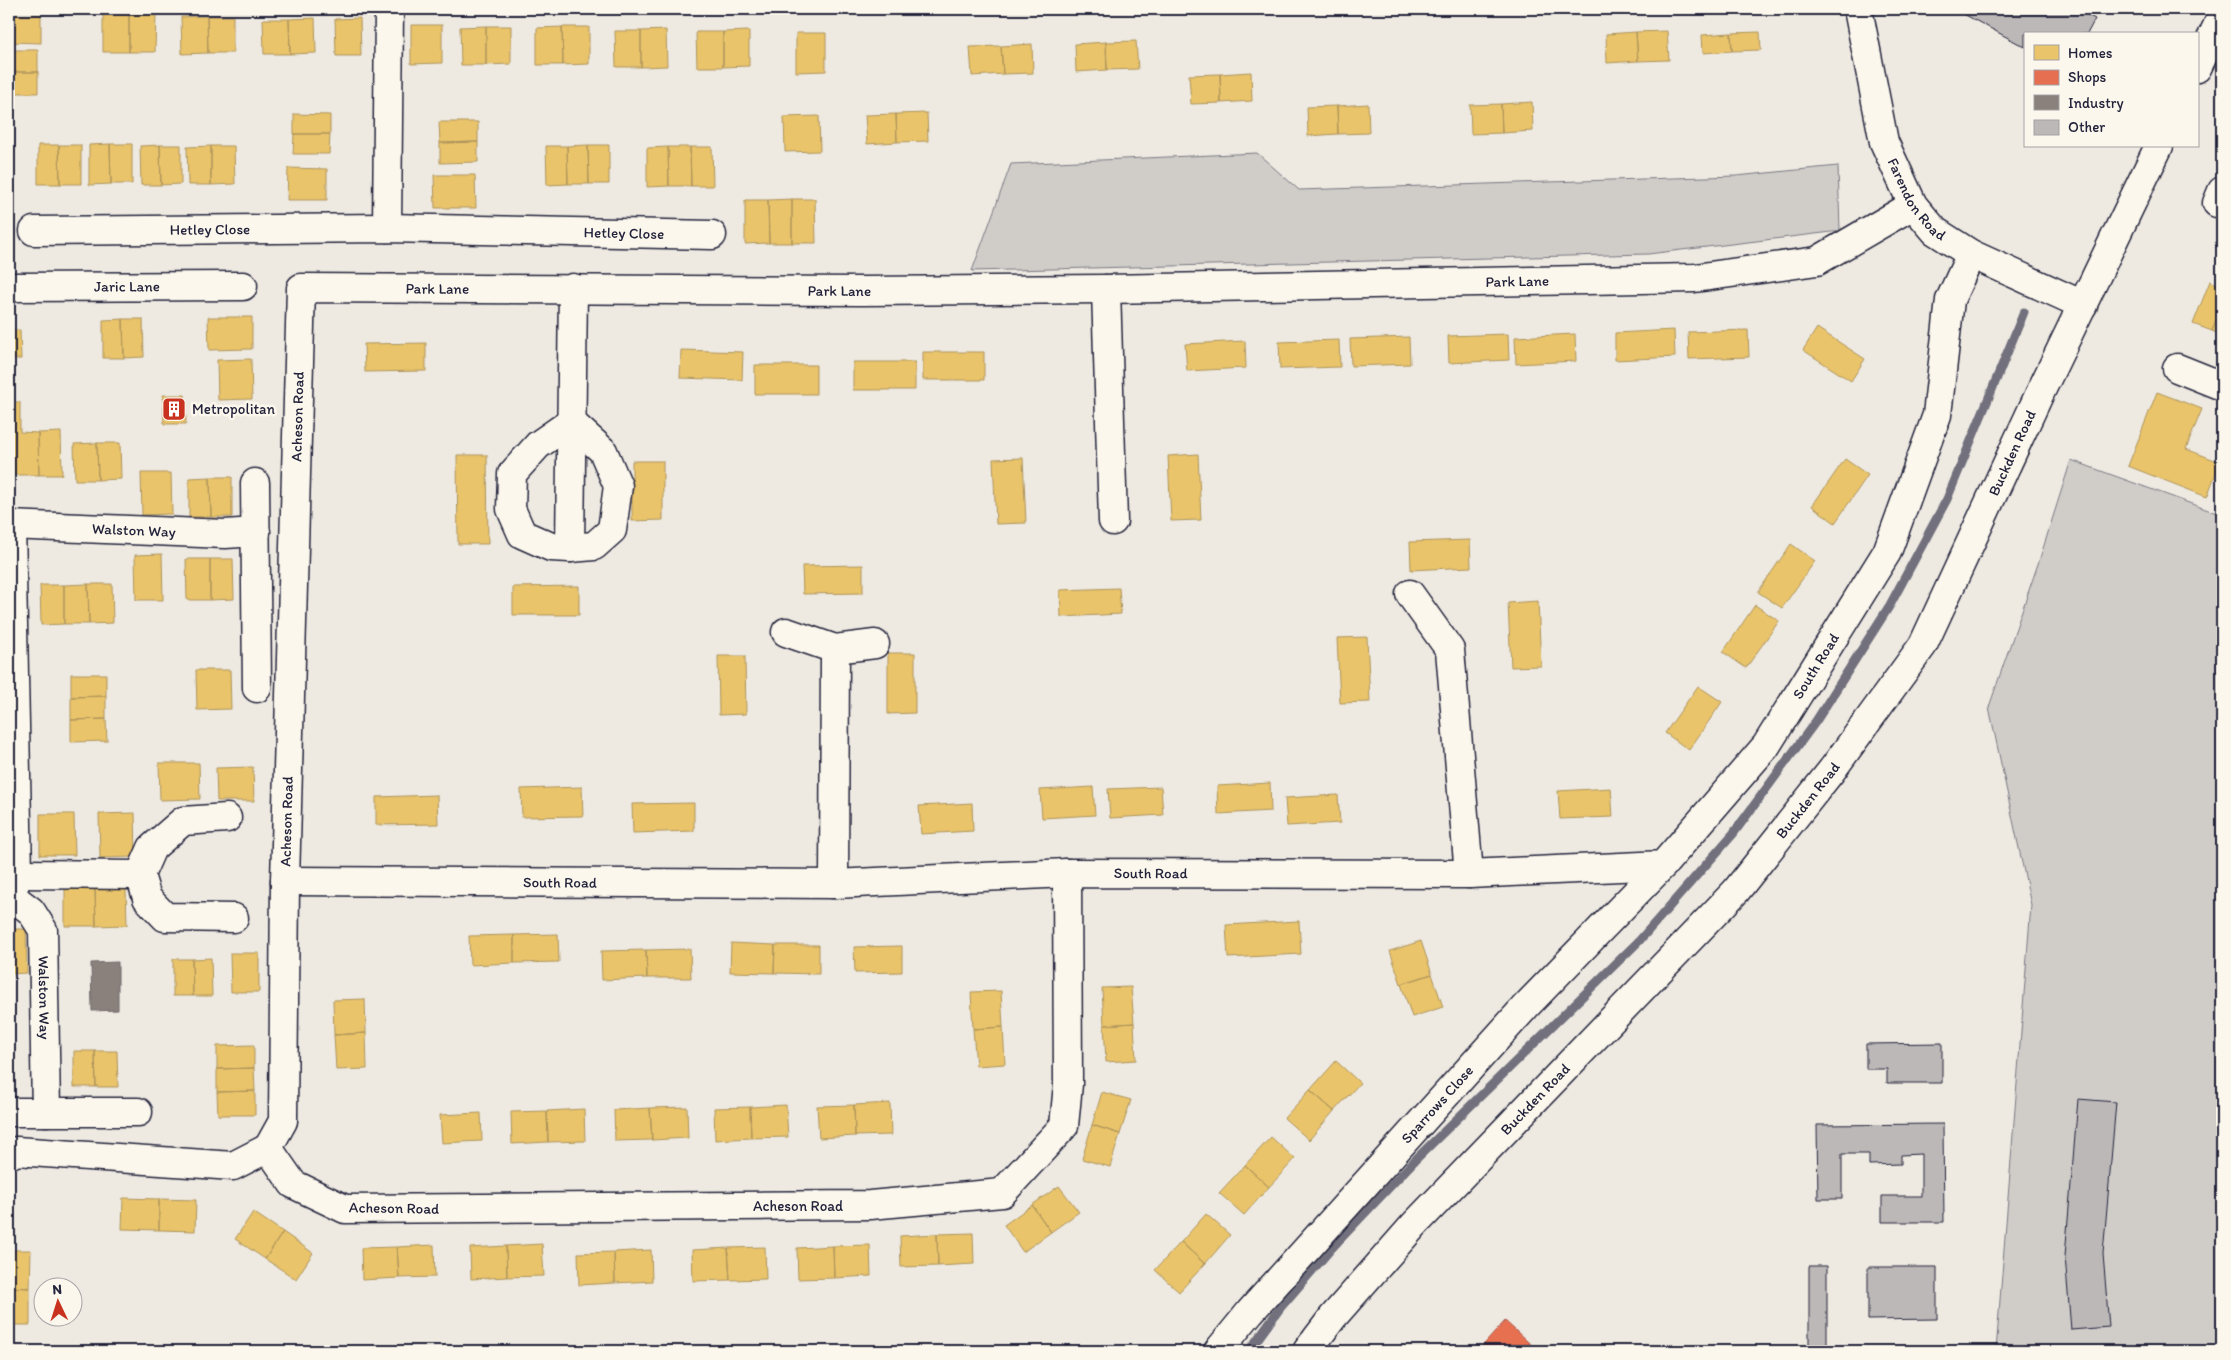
<svg xmlns="http://www.w3.org/2000/svg" width="2231" height="1360" font-family="Itim,sans-serif">
<style>
.green{fill:#d0cdc9;stroke:#797882}
.homes{fill:#e9c46a;stroke:#ad935c}
.shops{fill:#e76f51;stroke:#ac584a}
.industry{fill:#8a817c;stroke:#6b6468}
.lines{fill:none;stroke-linecap:round;stroke-linejoin:round}
.stream{stroke:#716f7c;stroke-width:9}
.building{fill:#bcb8b8;stroke:#22223b}
.minor-casing{stroke:#22223b;stroke-width:31}
.secondary-casing{stroke:#22223b;stroke-width:31}
.minor{stroke:#fbf7ec;stroke-width:28}
.secondary{stroke:#fbf7ec;stroke-width:28}
.labels{text-anchor:middle;dominant-baseline:central;stroke-width:5;stroke-linejoin:round;paint-order:stroke}
.street-label{font-size:15px;fill:#22223b;stroke:#fbf7ec}
.poi-label{font-size:15px;fill:#22223b;stroke:#fbf7ec;text-anchor:start}
</style>
<rect width="100%" height="100%" fill="#eeeae2"/>
<filter id="ink" filterUnits="userSpaceOnUse"><feTurbulence type="fractalNoise" baseFrequency=".02" numOctaves="2"/><feDisplacementMap in="SourceGraphic" scale="10" xChannelSelector="R" yChannelSelector="G"/><feConvolveMatrix kernelMatrix="1 2 1 2 8 2 1 2 1" color-interpolation-filters="sRGB"/></filter>
<g filter="url(#ink)">
<!-- green -->
<path class="green" d="M1257,153L1299,190L1736,176L1838,166L1840,231L1648,254L972,271L1011,164Z
M2071,460L2222,515V1351H1996L2031,905L1989,707L2040,558Z"/>
<!-- homes -->
<path class="homes" d="M103,13L129,14V52H103Z
M129,14H156L155,52H129Z
M9,15H41V43L9,42Z
M207,16H233V53H208Z
M207,16L208,53L182,54L181,17Z
M315,18L316,53L290,54L289,19Z
M360,18L361,56H336L335,19Z
M263,19H289L290,54H264Z
M411,25H442V63L411,64Z
M486,26V65H461L460,27Z
M486,26H511V64L486,65Z
M562,27L563,65H537V28Z
M562,27H589V64L563,65Z
M666,30L667,66L641,67V31Z
M615,31H641V67H616Z
M749,31V66L723,67V32Z
M1667,31L1669,60L1638,61L1636,32Z
M696,32H723V67H697Z
M1636,32L1638,61L1607,63L1606,34Z
M1760,32L1761,50L1732,51L1731,33Z
M796,33H826V71L796,72Z
M1731,33L1732,51L1703,53L1702,35Z
M1136,41L1138,69L1107,70L1106,42Z
M1106,42L1107,70L1076,72L1075,44Z
M1032,44L1033,73L1003,74L1001,46Z
M1001,46L1003,74L972,76L970,47Z
M9,50H38V72H9Z
M9,72H38V93H9Z
M1251,72L1252,101L1221,103L1220,74Z
M1220,74L1221,103L1191,104L1189,75Z
M1532,102L1533,131L1502,133L1501,104Z
M1368,104L1369,133L1338,134L1337,106Z
M1501,104L1502,133L1471,134L1470,105Z
M1337,106L1338,134L1308,136L1307,107Z
M927,113L928,141L897,142L896,114Z
M294,114L330,115V134H294Z
M896,114L897,142L867,144L865,115Z
M819,116L820,151L785,152L784,117Z
M439,122H478V142L440,143Z
M294,134H330L329,154H293Z
M478,142V162L440,163V143Z
M110,144L111,184L89,185V145Z
M110,144H132V184H111Z
M38,145H59L60,184H38Z
M59,145H81V184H60Z
M160,145L161,185H141L140,146Z
M160,145H181V184L161,185Z
M588,145H609V184H589Z
M588,145L589,184H568L567,146Z
M211,146V185H188L187,147Z
M211,146H234L235,184L211,185Z
M546,146H567L568,184L547,185Z
M668,147L669,186L647,187V148Z
M668,147H690L691,186H669Z
M690,147H712L713,186H691Z
M288,168L327,169V200H287Z
M434,175H475L476,208H435Z
M792,199H815L816,243H792Z
M792,199V243H769L768,200Z
M745,200H768L769,243L745,244Z
M2210,281L2222,286V305L2212,331L2193,324Z
M2222,305V335L2212,331Z
M208,317H252V349L209,350Z
M123,319L124,358H103V320Z
M123,319H143L144,357L124,358Z
M1817,328L1865,359L1851,381L1803,350Z
M9,330H20L21,359H9Z
M1674,330L1675,357L1615,360V333Z
M1748,330L1749,357L1689,359L1688,332Z
M1508,334L1509,360L1449,363L1448,336Z
M1575,334L1576,361L1516,364L1515,337Z
M1409,337L1410,364L1351,366L1350,339Z
M1339,340L1340,367L1280,369L1279,342Z
M1245,341L1246,368L1187,371L1185,344Z
M426,343V371L365,372L364,344Z
M681,350L743,352L742,380L680,378Z
M923,352H984V380H923Z
M251,359L252,399L218,400L217,360Z
M853,362H915V390H853Z
M755,365H816V394H755Z
M2157,392L2202,409L2186,449L2220,462L2207,497L2128,466Z
M163,395H185L186,424H164Z
M9,402H20V432L38,433L39,475H9Z
M61,432L62,475H39L38,433Z
M97,443L98,480H75L74,444Z
M97,443H120L121,479L98,480Z
M1198,454L1201,520L1171,521L1168,456Z
M457,455H487L488,544H458Z
M1023,458L1026,523L996,524L993,459Z
M1845,459L1868,475L1835,523L1812,506Z
M632,461H663V520L632,521Z
M141,473H171L172,514L142,515Z
M210,477L211,517H189V478Z
M210,477H232V517H211Z
M1470,540L1471,567L1411,570L1410,542Z
M1791,544L1815,561L1782,608L1758,592Z
M162,554L163,600H136L135,555Z
M186,559H210V600H187Z
M210,559H233L234,599L210,600Z
M863,565V593L803,594L802,566Z
M88,584H112L113,623L89,624Z
M88,584L89,624H64V585Z
M40,585H64V624L41,625Z
M579,586V615H513V587Z
M1119,588L1121,614L1061,617L1060,590Z
M1538,601L1541,666L1511,667L1508,603Z
M1755,605L1779,621L1746,668L1723,652Z
M1367,637L1370,702L1340,703L1337,638Z
M888,653H915V713L888,714Z
M718,656H745L746,714L719,715Z
M196,670H230L231,709L197,710Z
M71,674H106V696L71,697Z
M1698,686L1722,702L1689,750L1665,733Z
M106,696V719L71,720V697Z
M106,719L107,741L71,742V720Z
M159,763H199L200,799L160,800Z
M253,767L254,801H217L216,768Z
M1270,783L1271,811L1218,814L1217,786Z
M582,787L583,816L522,817L521,789Z
M1093,787L1095,815L1042,818L1040,790Z
M1161,787L1163,815L1110,818L1108,789Z
M1611,788L1613,817L1560,819L1558,791Z
M437,795L438,824L376,825V797Z
M1338,795L1340,823L1287,826L1285,798Z
M694,803V831L633,833L632,804Z
M972,803L973,831L921,834L919,806Z
M135,813L136,857L100,858L99,814Z
M40,814H74L75,855H40Z
M65,889H95L96,926H65Z
M95,889H126L127,925L96,926Z
M1299,921L1301,954L1228,958L1226,925Z
M9,929H26L27,973L9,974Z
M558,934L559,962L514,963V935Z
M514,935V963L470,965L469,936Z
M1421,941L1432,974L1401,984L1390,951Z
M731,943L775,945L774,973L730,972Z
M775,945H819V974L774,973Z
M902,946V972L855,973L854,947Z
M690,949L691,978H647L646,950Z
M646,950L647,978L602,980L601,951Z
M230,953H259V992H231Z
M211,958L212,996H193L192,959Z
M173,959H192L193,996H173Z
M1432,974L1443,1007L1412,1017L1401,984Z
M1131,987L1134,1023L1104,1025L1102,988Z
M1001,991L1003,1027L973,1029L971,992Z
M365,999L366,1033L334,1035L333,1000Z
M1134,1023L1136,1060L1106,1062L1104,1025Z
M1003,1027L1005,1064L976,1066L973,1029Z
M366,1033L367,1069L336,1070L334,1035Z
M254,1045V1068L217,1069V1046Z
M74,1051H95L96,1087H74Z
M95,1051H117L118,1087H96Z
M1336,1061L1360,1083L1334,1111L1310,1090Z
M254,1068L255,1091L217,1092V1069Z
M1310,1090L1334,1111L1309,1140L1284,1118Z
M255,1091V1115H218L217,1092Z
M1102,1092L1131,1100L1120,1134L1092,1125Z
M890,1103L891,1135L855,1136L854,1105Z
M786,1105L788,1137L751,1138L750,1107Z
M854,1105L855,1136L819,1138L817,1106Z
M687,1107L688,1138L652,1140L650,1108Z
M750,1107L751,1138L715,1140L714,1108Z
M650,1108L652,1140L615,1141L614,1110Z
M584,1109L585,1141L548,1142L547,1111Z
M547,1111L548,1142L512,1144L511,1112Z
M481,1113L482,1141L442,1143L440,1115Z
M1092,1125L1120,1134L1110,1167L1082,1159Z
M1271,1137L1295,1159L1269,1187L1245,1165Z
M1245,1165L1269,1187L1244,1215L1219,1193Z
M1059,1186L1079,1212L1051,1232L1032,1205Z
M123,1198L159,1199V1230L122,1229Z
M159,1199L196,1200L195,1231L159,1230Z
M1032,1205L1051,1232L1023,1252L1004,1225Z
M253,1212L283,1232L265,1259L235,1239Z
M1206,1214L1230,1235L1205,1264L1181,1242Z
M283,1232L313,1253L296,1279L265,1259Z
M973,1233L974,1264L938,1266L937,1234Z
M937,1234L938,1266L901,1267L900,1236Z
M1181,1242L1205,1264L1179,1292L1155,1270Z
M542,1244L544,1276L507,1277L506,1246Z
M434,1245L435,1277L399,1278L397,1247Z
M870,1245L871,1276L834,1278L833,1246Z
M506,1246L507,1277L471,1279L470,1248Z
M833,1246L834,1278L798,1279L797,1248Z
M397,1247L399,1278L362,1280L361,1248Z
M765,1247L766,1279L730,1280L728,1248Z
M728,1248L730,1280L693,1281L692,1250Z
M9,1250H31L30,1288L9,1287Z
M651,1250L652,1281L615,1283L614,1252Z
M614,1252L615,1283L579,1285L578,1253Z
M9,1287L30,1288V1325H9Z"/>
<!-- shops -->
<path class="shops" d="M1505,1321L1538,1351H1478Z"/>
<!-- industry -->
<path class="industry" d="M118,962V1010L92,1011L91,963Z"/>
<g class="lines">
<!-- stream -->
<path class="stream" d="M1249,1351L1280,1308L1330,1250L1417,1158L1639,941L1733,834L1816,721L1890,605L1947,499L2024,312"/>
</g>
<!-- building -->
<path class="building" d="M1960,9H2077L2095,19L2087,34H2025V47L1958,11Z
M1942,1043V1083H1887V1069H1866V1044Z
M2078,1099L2116,1102L2103,1254L2109,1327L2071,1330L2065,1256Z
M1943,1124L1944,1222H1882V1196H1921V1154L1901,1155V1164L1869,1165V1154H1842V1199H1818L1817,1125Z
M1809,1266H1827V1351H1809Z
M1868,1267H1937V1319L1868,1320Z"/>
<g class="lines">
<!-- minor casing -->
<g class="minor-casing">
<g id="minor">
<path id="s1" d="M1858,9L1884,142L1913,205L1935,231L1971,254L2083,305"/>
<path d="M2217,203L2222,191"/>
<path d="M387,228L389,9"/>
<path id="s2" d="M34,231L387,228L712,235"/>
<path id="s3" d="M9,287L243,286"/>
<path d="M1106,289L1113,521"/>
<path d="M2177,368L2222,386"/>
<path d="M571,422L603,451L618,486L612,530L594,546L570,548L551,547L522,534L511,509L512,474L538,445Z"/>
<path d="M255,483L257,688"/>
<path id="s4" d="M9,525L225,534L256,532"/>
<path d="M570,548L573,288"/>
<path d="M1410,594L1450,650L1469,874"/>
<path d="M786,632L835,649L875,644"/>
<path d="M227,818L183,821L152,848L140,875L147,898L165,917L234,918"/>
<path id="s5" d="M1067,873L1068,1084L1064,1126L1002,1193L870,1205L345,1209L293,1184L268,1148L283,1121L285,881L301,288L863,291L1106,289L1695,278L1817,261L1913,205"/>
<path d="M18,874L140,875"/>
<path id="s6" d="M285,881L834,884L1067,873L1469,874L1663,865L1766,746L1887,552L1937,415L1950,300L1971,254"/>
<path d="M834,884L835,649"/>
<path id="s7" d="M11,896L31,911L43,930L46,1112"/>
<path d="M9,897L11,896L18,874L11,525"/>
<path d="M9,1112H138"/>
<path d="M9,1155L16,1151L233,1166L268,1148"/>
<path id="s8" d="M1218,1351L1250,1312L1526,1006L1663,865"/>
</g>
</g>
<!-- secondary casing -->
<g class="secondary-casing">
<g id="secondary">
<path d="M2197,68L2222,16"/>
<path id="s9" d="M1307,1351L1333,1317L1414,1225L1736,891L1832,770L1923,645L2039,395L2159,146"/>
</g>
</g>
<!-- minor -->
<use href="#minor" class="minor"/>
<!-- secondary -->
<use href="#secondary" class="secondary"/>
</g>
</g>
<!-- icons -->
<defs>
<g id="building-square" transform="scale(1.25)"><rect x="-9" y="-9" width="18" height="18" rx="4" fill="#c8321e" stroke="#fbf7ec"/><path d="M-4-6H4V6H1V3H-1V6H-4ZM-2.5-4.3h1.7v1.8h-1.7ZM.8-4.3h1.7v1.8H.8ZM-2.5-1h1.7V.8h-1.7ZM.8-1h1.7V.8H.8Z" fill="#fff"/></g>
</defs>
<g fill-rule="evenodd">
<use href="#building-square" x="174" y="409"/>
</g>
<g class="labels">
<!-- street labels -->
<g class="street-label">
<text stroke="none"><textPath href="#s1" startOffset="202">Farendon Road</textPath></text>
<text stroke="none"><textPath href="#s2" startOffset="176">Hetley Close</textPath></text>
<text stroke="none"><textPath href="#s2" startOffset="590">Hetley Close</textPath></text>
<text stroke="none"><textPath href="#s5" startOffset="3184">Park Lane</textPath></text>
<text stroke="none"><textPath href="#s3" startOffset="118">Jaric Lane</textPath></text>
<text stroke="none"><textPath href="#s5" startOffset="2104">Park Lane</textPath></text>
<text stroke="none"><textPath href="#s5" startOffset="2506">Park Lane</textPath></text>
<text stroke="none"><textPath href="#s5" startOffset="1839">Acheson Road</textPath></text>
<text stroke="none"><textPath href="#s9" startOffset="1150">Buckden Road</textPath></text>
<text stroke="none"><textPath href="#s4" startOffset="125">Walston Way</textPath></text>
<text stroke="none"><textPath href="#s6" startOffset="1630">South Road</textPath></text>
<text stroke="none"><textPath href="#s9" startOffset="745">Buckden Road</textPath></text>
<text stroke="none"><textPath href="#s5" startOffset="1434">Acheson Road</textPath></text>
<text stroke="none"><textPath href="#s6" startOffset="866">South Road</textPath></text>
<text stroke="none"><textPath href="#s6" startOffset="275">South Road</textPath></text>
<text stroke="none"><textPath href="#s7" startOffset="115">Walston Way</textPath></text>
<text stroke="none"><textPath href="#s9" startOffset="340">Buckden Road</textPath></text>
<text stroke="none"><textPath href="#s8" startOffset="330">Sparrows Close</textPath></text>
<text x="798" y="1206">Acheson Road</text>
<text transform="translate(394 1208) rotate(1)">Acheson Road</text>
</g>
<!-- poi labels -->
<g class="poi-label">
<text x="192" y="409">Metropolitan</text>
</g>
</g>
<!-- margin -->
<rect width="2231" height="1360" fill="none" stroke="#fbf7ec" stroke-width="30"/>
<rect x="15" y="15" width="2201" height="1330" fill="none" stroke="#22223b" stroke-width="2" filter="url(#ink)"/>
<!-- legend -->
<rect x="2024" y="32" width="175" height="115" fill="#fbf7ec" stroke="#a4a2a5"/>
<rect x="2034" y="45" width="25" height="15" fill="#e9c46a" stroke="#a4a2a5"/>
<text x="2068" y="58" font-size="15" fill="#22223b">Homes</text>
<rect x="2034" y="70" width="25" height="15" fill="#e76f51" stroke="#a4a2a5"/>
<text x="2068" y="82" font-size="15" fill="#22223b">Shops</text>
<rect x="2034" y="95" width="25" height="15" fill="#8a817c" stroke="#a4a2a5"/>
<text x="2068" y="108" font-size="15" fill="#22223b">Industry</text>
<rect x="2034" y="120" width="25" height="15" fill="#bcb8b8" stroke="#a4a2a5"/>
<text x="2068" y="132" font-size="15" fill="#22223b">Other</text>
<!-- north arrow -->
<g transform="translate(58 1302) rotate(356)"><circle r="24" fill="#fbf7ec" stroke="#a4a2a5"/>
<path d="M0-4L9 19L0 12L-9 19Z" fill="#c8321e"/>
<text y="-8" font-size="14" font-weight="bold" text-anchor="middle" fill="#22223b">N</text>
</g>
</svg>
